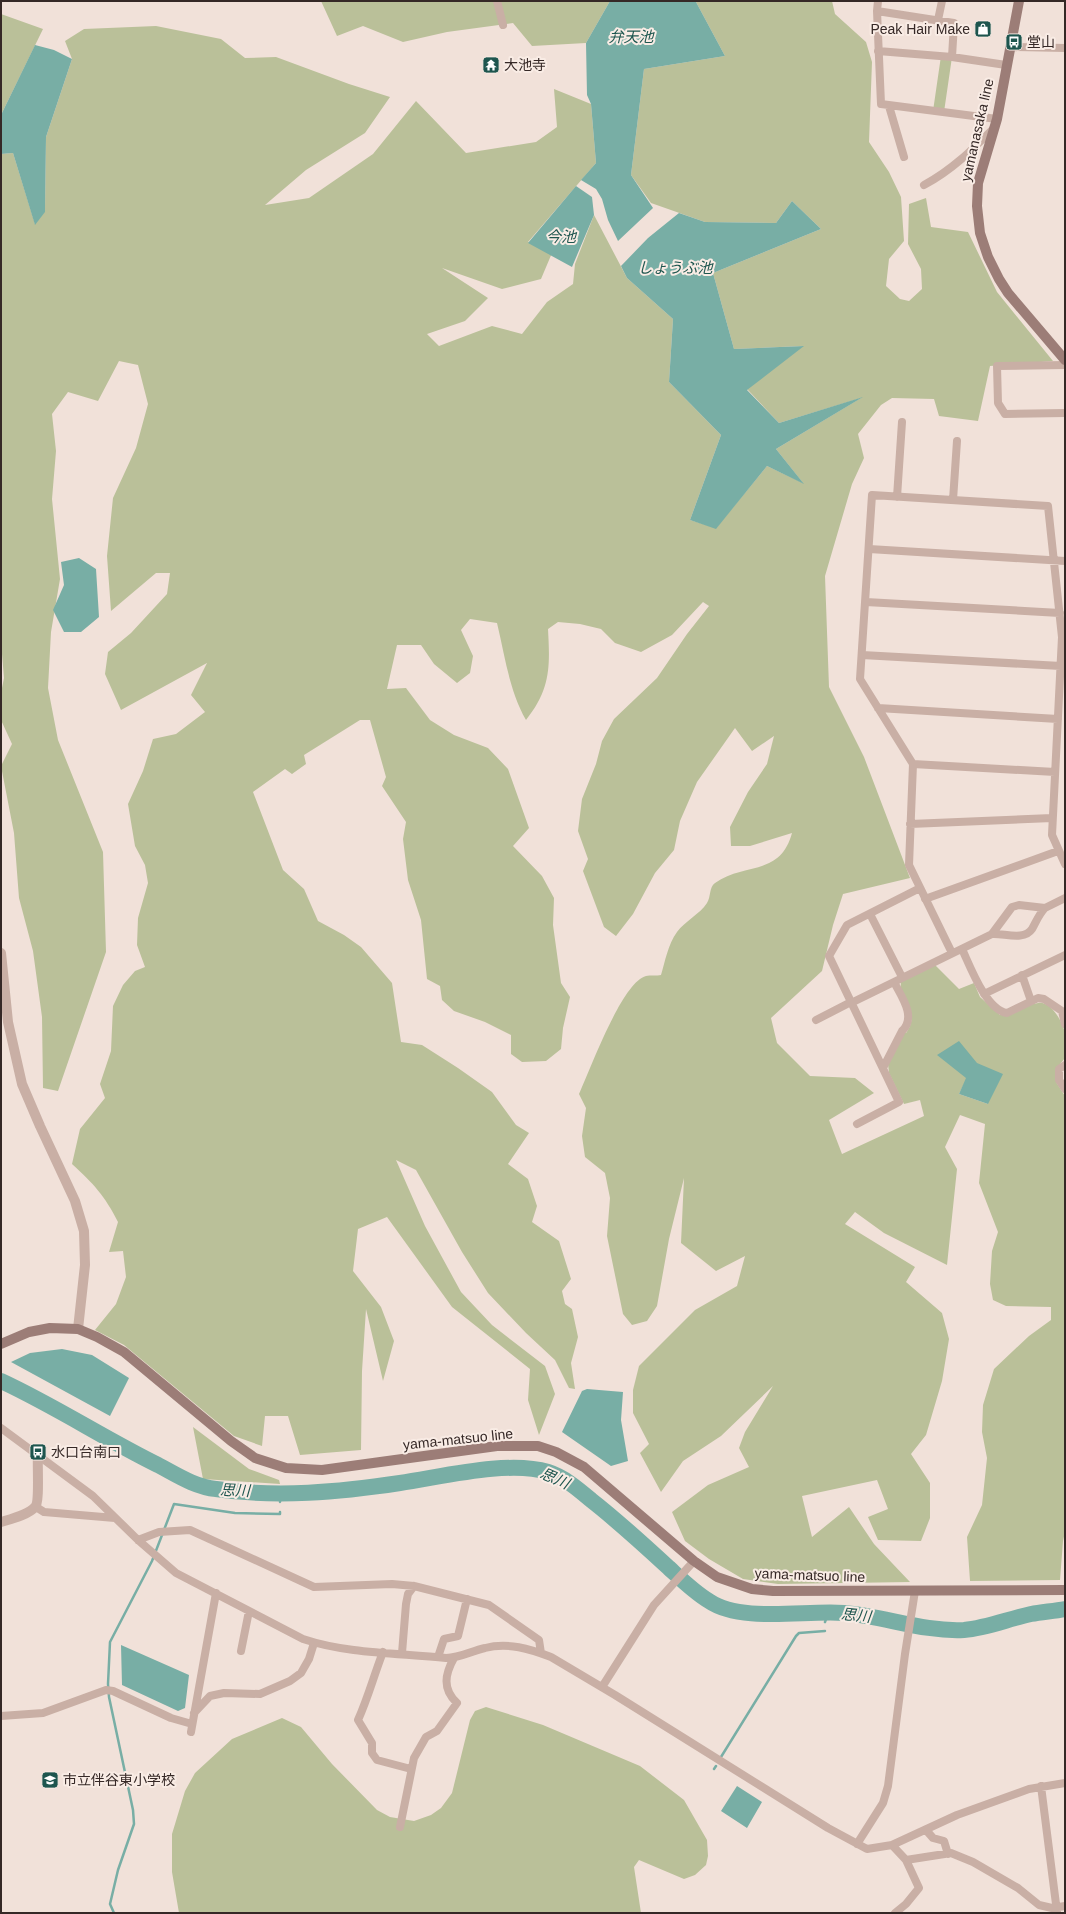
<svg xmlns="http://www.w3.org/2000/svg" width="1066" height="1914" font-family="Arial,'Noto Sans JP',sans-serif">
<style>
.green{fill:#bac099;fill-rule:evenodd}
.water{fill:#78aea5}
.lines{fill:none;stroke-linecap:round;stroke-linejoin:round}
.stream{stroke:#78aea5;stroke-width:2.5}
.river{stroke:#78aea5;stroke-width:16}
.minor{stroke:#c9afa5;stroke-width:8}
.tertiary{stroke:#c9afa5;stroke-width:10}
.secondary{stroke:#9c7d77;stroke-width:10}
.labels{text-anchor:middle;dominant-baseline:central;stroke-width:4;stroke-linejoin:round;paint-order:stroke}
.poi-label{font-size:14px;fill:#352826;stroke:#f9ece5;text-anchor:start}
.street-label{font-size:14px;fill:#352826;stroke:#f9ece5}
.water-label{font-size:15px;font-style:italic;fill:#1d554e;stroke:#f9ece5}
</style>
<rect width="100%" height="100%" fill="#f1e1d9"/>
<!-- green -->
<path class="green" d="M321,1H610L586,43L532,46L513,23L447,32L403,42L363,26L337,36Z
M686,1H832L835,14L866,42L872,62L869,142L889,172L901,197L904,241L889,259L886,286L900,299L909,301L922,289L921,269L908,244L909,204L926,198L931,227L968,232L997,292L1053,361L990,366L978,421L939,416L934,399L892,398L881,405L858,434L864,458L852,484L825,576L829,687L864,757L910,878L843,894L833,925L822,971L771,1018L777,1043L810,1076L855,1078L874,1093L829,1120L842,1154L924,1116L920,1100L904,1104L889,1073L888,1064L904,1032L906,1033C922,1010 898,1002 901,982L935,965L959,989L974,983L980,997L1000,1015C1014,1015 1025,1005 1038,1003C1051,1001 1063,1022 1065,1033C1066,1041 1065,1050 1065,1058L1056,1069V1082L1065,1096V1532L1063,1541L1060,1580L970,1581L967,1537L982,1505L987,1458L982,1432L983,1405L994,1369L1029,1336L1051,1320V1307L1006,1306L993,1300L990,1284L992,1251L998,1232L979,1183L985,1124L960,1115L945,1147L957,1169L947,1265L884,1233L855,1212L845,1224L915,1267L906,1282L942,1313L949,1339L942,1381L926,1435L911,1454L930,1483V1518L921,1541L878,1540L868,1517L888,1509L877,1480L802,1496L812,1537L849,1507L874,1544L910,1582L778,1584L743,1579L709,1559L685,1541L672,1512L708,1485L749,1467L739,1448L745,1432L773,1386L721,1436L683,1461L661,1492L640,1453L649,1444L633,1413V1390L639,1366L695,1310L737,1286L745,1256L716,1271L681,1243L684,1178L669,1239L657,1306L647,1321L632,1325L623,1314L607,1236L610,1198L605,1173L585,1157L582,1136L586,1108L579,1094C590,1070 622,982 646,976C650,975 657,976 661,975C665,962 668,944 677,932C685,921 700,914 707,903C711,897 709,887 715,883C744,862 780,877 792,833L750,846H731L730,827L748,792L767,764L774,736L752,751L735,728L697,782L680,821L674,850L655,873L633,914L616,936L604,927L583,871L588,859L578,831L582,799L596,764L602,741L614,719L657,678L687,634L709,606L703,602L672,635L641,652L615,643L601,629L580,624L558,622L548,629C550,666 551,689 526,720C509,690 505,656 497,623L470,619L461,630L473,656L470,673L457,683L434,664L421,645H397L387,689L406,688L430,720L454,735L488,748L508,769L529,828L513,846L542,876L554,898L553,925L561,983L570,997L563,1028L561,1049L546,1061L522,1062L511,1054V1035L485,1022L454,1011L442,1000L440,986L427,979L421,920L408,880L403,839L406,822L382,786L386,777L370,720H360L304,755L306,764L292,774L285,769L253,792L283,870L304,889L318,921L344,935L361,947L392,983L401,1042L422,1045L458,1068L492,1092L516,1125L529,1133L508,1164L528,1179L537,1206L532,1222L559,1241L571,1279L562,1291L565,1304L572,1309L578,1337L571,1363L575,1389L569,1388L555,1360L526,1333L488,1293L462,1252L416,1170L396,1160L425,1226L461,1292L492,1325L545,1366L555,1394L539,1435L528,1400L530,1369L452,1307L387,1217L358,1229L353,1271L381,1307L394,1341L383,1381L366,1309L362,1371L361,1450L300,1455L288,1416H265L262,1446L234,1436L124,1345L95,1330L116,1304L126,1277L123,1251L109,1252L118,1222C105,1196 93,1183 72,1164L80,1129L105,1098L100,1084L111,1051L113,1006L123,985L135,971L145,967L137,945L138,918L148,883L145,865L135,846L128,804L143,771L153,739L176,734L205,712L191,695L207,663L121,710L105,674L108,652L131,633L167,594L170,573H156L111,611L107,556L113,498L136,448L148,404L138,365L119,361L98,401L68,392L52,414L56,451L52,499L60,579L51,632L48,688L58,740L103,852L106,952L58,1091L43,1088L42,1017L33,951L19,898L14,833L1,766L12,744L1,720V693L4,678L1,642V154L13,153L35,224L45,211L46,137L72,59L65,41L84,29L156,26L221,39L245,58L276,57L349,84L390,97L365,133L306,170L265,205L309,198L373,154L416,101L466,153L536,142L557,127L554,89L591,104L596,163L528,242L552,253L541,279L502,289L442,268L488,298L465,321L427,334L439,346L492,326L522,334L547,302L573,284L575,264L594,215L627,278L673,319L669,382L721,435L690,520L716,528L767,466L803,483L776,449L861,398L779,423L747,389L803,346L734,349L713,273L821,229L792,201L776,223L705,222L651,203L631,175L644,69L725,56L696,2ZM967,1078L988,1104L959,1094Z
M1,14L43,29L1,115Z
M941,56L952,57L944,112L933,111Z
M193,1427L249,1469L279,1480L280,1484L203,1479Z
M486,1707L543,1725L640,1766L684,1800L707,1840L708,1856L706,1865L695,1875L684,1879L639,1860L634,1867L641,1913H179L172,1872V1834L185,1791L195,1773L232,1739L282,1718L301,1727L332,1764L377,1810L390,1817L414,1821L431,1815L441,1808L452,1793L470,1720L475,1711Z"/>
<!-- water -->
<path class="water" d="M610,1L696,2L725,56L644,69L631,175L653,208L618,241L608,220L602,199L596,189L581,180L596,163L591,104L587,95L586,43Z
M35,45L54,50L72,59L46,137L45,212L35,225L13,153L1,154V115Z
M576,186L592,197L594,215L572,267L528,243Z
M792,201L821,229L713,273L734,349L804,346L747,390L779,423L863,397L776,449L804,484L767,466L716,529L690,520L721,435L669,382L673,319L627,278L621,266L648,238L679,213L705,222L776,223Z
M79,558L96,569L99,617L81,632H64L53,610L64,585L61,562Z
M959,1041L977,1063L1003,1074L988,1104L959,1094L966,1078L937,1055Z
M62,1349L92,1355L129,1378L110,1416L11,1362L30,1353Z
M587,1389L623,1392L621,1420L628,1461L611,1466L562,1432L582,1391Z
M121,1645L189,1675L185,1708L178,1711L122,1685Z
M737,1786L762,1802L747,1828L721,1811Z"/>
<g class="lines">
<!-- stream -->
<path class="stream" d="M280,1502L281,1492
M825,1622L828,1613
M721,1757L796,1636L799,1633L825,1631
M714,1769L716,1766
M114,1913L110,1904L118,1870L134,1824L133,1810L109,1697L108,1684L110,1642L152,1561L174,1504L235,1513L280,1514V1512"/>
<!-- river -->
<path class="river" d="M1,1381C55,1406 105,1439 158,1465C177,1475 195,1487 216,1489C277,1498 340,1492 400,1483C442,1477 508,1460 548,1472C564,1477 578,1489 591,1500C618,1521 644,1545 669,1568C682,1580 694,1592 709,1601C741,1623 805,1610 844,1613C884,1616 923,1632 964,1630C987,1628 1008,1619 1031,1614C1042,1612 1054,1611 1065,1609"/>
<!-- minor -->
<path class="minor" d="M497,1L503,25
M878,1L877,11L881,104L997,119
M877,11L954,23L952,57
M938,20L942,1
M1010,47L1065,48
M878,51L952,57L1006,65
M889,106L904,157
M924,185C952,170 972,150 994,128
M1065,365L997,366L998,403L1005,414L1065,413
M897,497L902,422
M953,500L957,441
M869,549L1065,561
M866,602L1060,613
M862,655L1061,666
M878,708L1058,719
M913,764L1055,772
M910,824L1052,818
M925,899L1058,851
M870,914L902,977
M992,934C1004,933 1024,941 1032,929C1036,922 1039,914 1045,908
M962,949C970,966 986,1010 1007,1013L1038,998L1044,999L1062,1011L1065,1024
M952,953L909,865L913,764L860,679L872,495L1048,506L1062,637L1052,835L1065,864
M1022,975L1031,1001
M984,994L1065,955
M851,1003L992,934L1012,907L1019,905L1045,908L1065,898
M816,1020L851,1002
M1065,1065L1059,1069V1080L1065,1089
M883,1068L902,1031C917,1017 901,996 894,982
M857,1124L899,1102L829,956L847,925L920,888
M1,1428L93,1496L138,1540L176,1573L303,1639C348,1654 399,1653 446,1658C460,1658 471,1651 485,1648C508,1642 530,1649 551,1657L615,1695L828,1828L867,1849L892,1845L957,1815L1029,1789L1065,1783
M36,1507L44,1512L115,1518
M138,1540L159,1532L190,1530L314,1587L392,1584L414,1586L489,1605L539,1640L541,1653
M241,1651L249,1611
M383,1652C374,1675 368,1698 358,1720L372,1743V1753L377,1760L411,1769
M402,1653L406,1604L408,1594L414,1586
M438,1657L444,1639L458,1636L467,1599
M602,1687L654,1605L694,1561
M194,1713L210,1696L224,1693L260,1694L290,1681L301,1673L309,1659L314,1643
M1,1716L43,1713L106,1690L113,1691L171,1718L192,1724
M191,1732L216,1593
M1041,1786L1057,1912
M400,1827L414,1758L426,1737L437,1731L457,1703C442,1689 445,1674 454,1658
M926,1830L933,1838L944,1841L948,1854
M857,1844L883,1803L888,1786L905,1654L915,1591
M892,1845L906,1860L951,1853L973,1862L1018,1888L1039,1905L1052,1908L1065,1906
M895,1913L906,1904L919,1888L906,1860"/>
<!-- tertiary -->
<path class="tertiary" d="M1,953L8,1022L22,1084L40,1126L75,1201L84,1231L85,1265L78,1329
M1,1522C11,1519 28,1515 35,1507C40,1502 37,1465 38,1455"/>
<!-- secondary -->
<path class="secondary" d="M1019,1L997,119L978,183L977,206L980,233L988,257L999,279L1008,293L1065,360
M1,1344L29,1332L50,1328L78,1329L97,1337L124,1352L231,1441L255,1458L286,1468L322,1470L497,1446H538L556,1452L584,1467L694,1561L717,1577L752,1589L773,1591L1065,1590"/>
</g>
<!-- icons -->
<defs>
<g id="shop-square" transform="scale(0.9)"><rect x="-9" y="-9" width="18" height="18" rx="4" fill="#1d554e" stroke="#f9ece5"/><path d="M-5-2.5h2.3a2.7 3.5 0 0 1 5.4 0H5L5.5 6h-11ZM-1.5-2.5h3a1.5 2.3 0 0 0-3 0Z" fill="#fff"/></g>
<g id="bus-square" transform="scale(0.9)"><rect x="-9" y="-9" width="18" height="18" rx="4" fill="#1d554e" stroke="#f9ece5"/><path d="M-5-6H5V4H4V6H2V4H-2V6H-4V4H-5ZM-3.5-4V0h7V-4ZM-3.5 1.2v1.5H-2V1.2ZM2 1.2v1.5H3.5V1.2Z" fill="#fff"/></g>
<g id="temple-square" transform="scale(0.9)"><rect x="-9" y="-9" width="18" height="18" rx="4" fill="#1d554e" stroke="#f9ece5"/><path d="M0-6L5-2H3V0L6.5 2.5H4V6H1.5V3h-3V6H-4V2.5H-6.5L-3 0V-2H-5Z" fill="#fff"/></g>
<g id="school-square" transform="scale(0.9)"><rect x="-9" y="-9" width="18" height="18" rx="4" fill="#1d554e" stroke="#f9ece5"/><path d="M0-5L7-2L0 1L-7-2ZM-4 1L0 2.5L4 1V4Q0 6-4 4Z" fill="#fff"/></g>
</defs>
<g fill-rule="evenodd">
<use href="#shop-square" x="983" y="29"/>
<use href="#bus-square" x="1014" y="42"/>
<use href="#temple-square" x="491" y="65"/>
<use href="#bus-square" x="38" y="1452"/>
<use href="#school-square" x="50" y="1780"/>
</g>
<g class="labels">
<!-- poi labels -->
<g class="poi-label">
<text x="970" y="29" text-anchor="end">Peak Hair Make</text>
<text x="1027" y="42">堂山</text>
<text x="504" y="65">大池寺</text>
<text x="51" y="1452">水口台南口</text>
<text x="63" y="1780">市立伴谷東小学校</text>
</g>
<!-- street labels -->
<g class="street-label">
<text transform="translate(977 130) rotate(-77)">yamanasaka line</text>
<text transform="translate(458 1439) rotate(-6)">yama-matsuo line</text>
<text transform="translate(810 1575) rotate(2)">yama-matsuo line</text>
</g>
<!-- water labels -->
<g class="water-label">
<text x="631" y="36">弁天池</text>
<text x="561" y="236">今池</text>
<text x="675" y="267">しょうぶ池</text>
<text transform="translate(555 1478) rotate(24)">思川</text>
<text transform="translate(235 1490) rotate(2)">思川</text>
<text transform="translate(856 1615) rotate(6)">思川</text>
</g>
</g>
<!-- border -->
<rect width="1066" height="1914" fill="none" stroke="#352826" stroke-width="4"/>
</svg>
